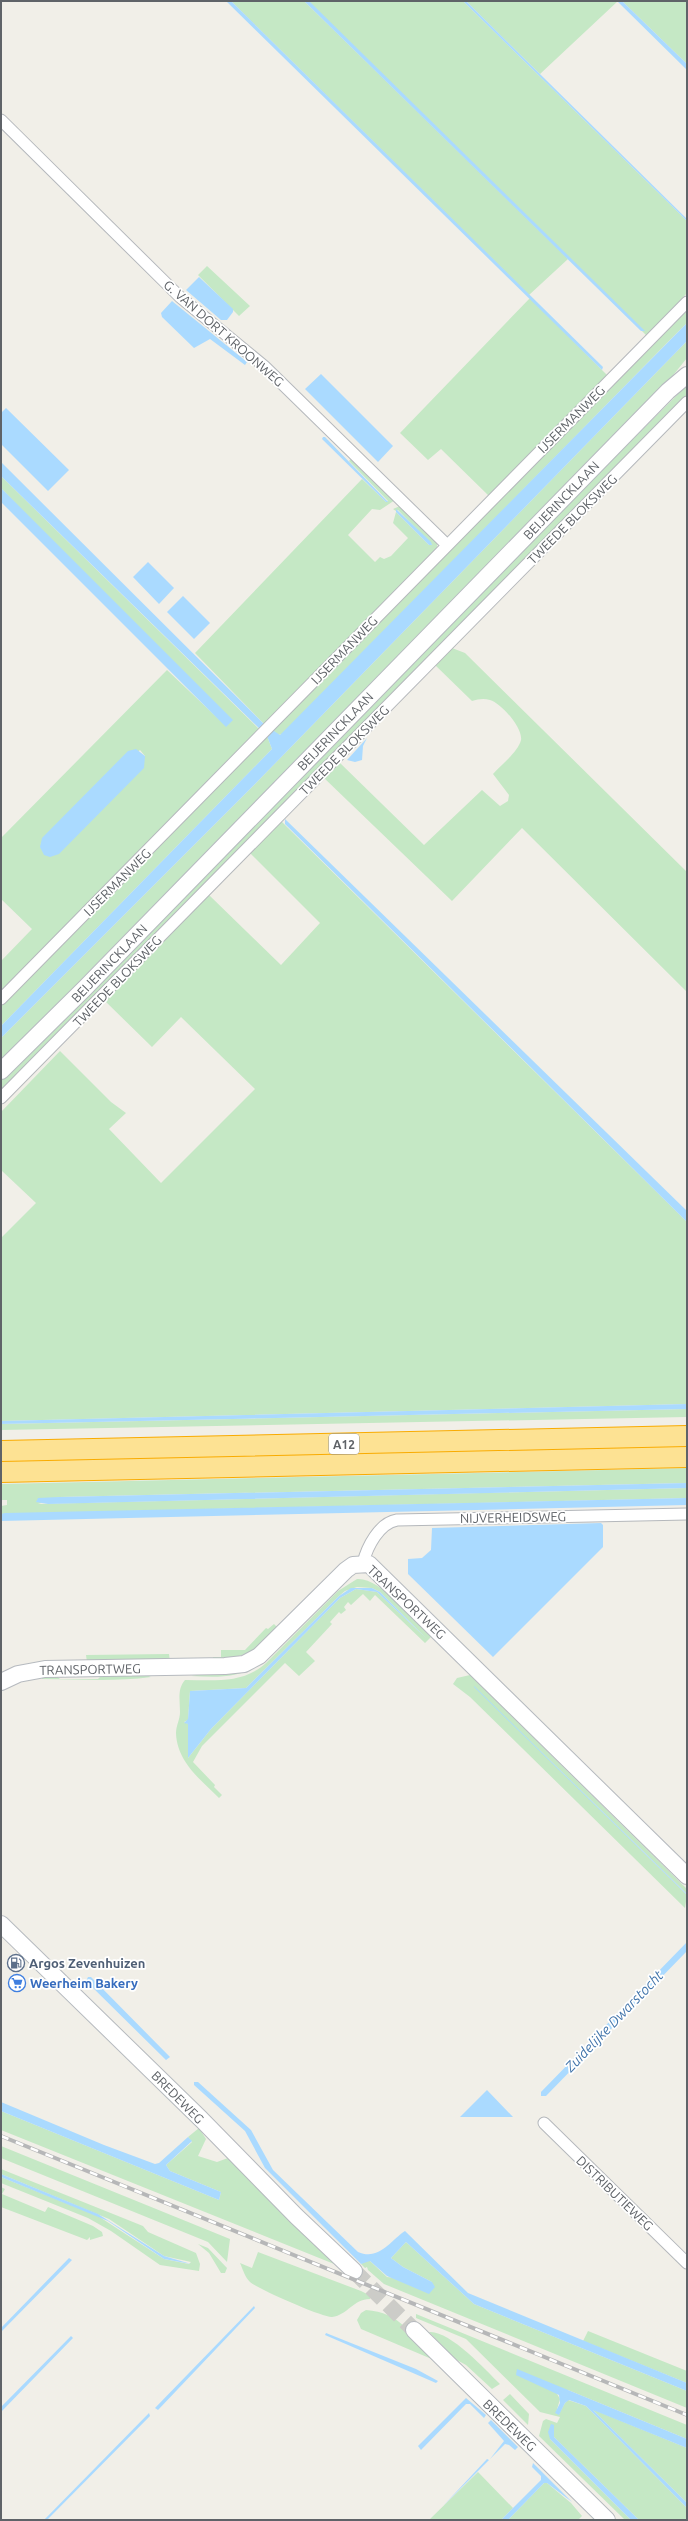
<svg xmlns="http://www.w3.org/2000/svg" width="688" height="2521" font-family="Ubuntu,sans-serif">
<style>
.green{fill:#c5e8c5;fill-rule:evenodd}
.water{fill:#aadaff}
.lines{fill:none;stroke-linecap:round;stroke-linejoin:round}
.secondary-tunnel{stroke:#ccccc8;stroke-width:16;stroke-dasharray:16 8;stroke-linecap:butt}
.street-casing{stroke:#b5b8bc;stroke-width:13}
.secondary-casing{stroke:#b6babf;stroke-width:18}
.highway-casing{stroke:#f9ab00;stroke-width:22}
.street{stroke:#fff;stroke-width:11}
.secondary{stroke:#fff;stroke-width:16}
.highway{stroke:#fde293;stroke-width:20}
.rail-casing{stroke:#b6b7b8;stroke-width:4}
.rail{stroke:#fff;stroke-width:2.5;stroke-dasharray:8;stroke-linecap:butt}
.labels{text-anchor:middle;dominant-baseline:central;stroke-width:3.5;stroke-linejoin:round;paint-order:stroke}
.shield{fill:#fff;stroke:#8f9295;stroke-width:1}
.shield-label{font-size:12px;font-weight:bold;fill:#5f6368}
.street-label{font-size:13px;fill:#5f6368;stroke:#fff}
.service-label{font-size:13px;font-weight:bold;fill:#4e5e75;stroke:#fff;text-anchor:start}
.shop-label{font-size:13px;font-weight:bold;fill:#366cbe;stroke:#fff;text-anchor:start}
.water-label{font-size:14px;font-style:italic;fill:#4174aa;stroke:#fff}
</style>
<rect width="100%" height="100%" fill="#f1efe8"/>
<!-- green -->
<path class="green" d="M231,1H304L568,259L529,295Z
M306,1H463L687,221V293L648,337Z
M466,1H618L540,74Z
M622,1H687V64Z
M207,266L250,306L239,316L198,275Z
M530,298L609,377L490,497L441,449L428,460L400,433Z
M687,307V323L664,346L283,734L278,735L272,730Z
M687,341V358L666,384L1,1061V1038L255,784Z
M687,385V396L1,1092V1077L272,801Z
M353,457L395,500L380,510L372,509L348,535L375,562L380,557L384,559L391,556L408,538L393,523L396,512L429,545H432L398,510L396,511L393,509L400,506L437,542V550L265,725L195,653L362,479L386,502L388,501L349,461Z
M1,476L260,730L1,992V961L32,929L1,899V838L167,670L226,726L1,488ZM140,750L145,756L40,844Z
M452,648L465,653L687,872V992L522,828L452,901L323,777L339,762L424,845L482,790L500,806L508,801L509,795L493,774C501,765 518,752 521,740C523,728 501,703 490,700C484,698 478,699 472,701L435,665Z
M267,736L272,749L1,1026V1005Z
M280,820L687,1222V1404L1,1421V1238L36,1203L1,1170V1112L60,1051L111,1102L126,1113L109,1129L161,1183L255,1089L181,1017L152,1047L105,1001L209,895L281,965L320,923L250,853Z
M687,1409V1417L1,1430V1424Z
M687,1468V1483L59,1497L38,1504L687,1488V1498L1,1514V1506L7,1505V1500H1V1484Z
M357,1579C380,1577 415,1621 431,1637L425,1643L375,1595L370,1601L363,1594L351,1605L348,1602L344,1607L346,1610L341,1614L339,1612L330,1622L332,1624L306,1652L315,1661L299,1676L285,1663L202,1746L193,1762L215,1785L214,1787L222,1795L219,1798C200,1779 177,1762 176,1733C176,1725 180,1720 180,1712C180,1701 177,1689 185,1680C214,1680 243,1684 266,1663L338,1591ZM357,1587L372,1588L380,1592L426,1638L377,1592L356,1589L340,1598L211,1729L188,1758V1724L184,1722L188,1720L190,1691L246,1688L339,1596L345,1591Z
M274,1624L279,1629C256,1652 245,1656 213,1662V1657H221V1650H245L266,1628L268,1629Z
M169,1654L170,1662H87L86,1655Z
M260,1664C237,1679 216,1677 191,1676Z
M141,1673L151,1677C115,1682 79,1679 42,1679V1674H54L60,1679H98L103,1674Z
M470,1675L687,1889V1894L474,1686L687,1895L685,1908L470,1697L453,1684L457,1678Z
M1,2111L219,2200L221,2192L170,2171L166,2165L192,2142L188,2137L199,2128L206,2139L198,2156L217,2162L228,2158L344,2268L1,2130Z
M1,2146L230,2239L227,2262L208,2242L1,2158Z
M1,2169L143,2226L148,2232L196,2253L200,2264L199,2271L160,2265L111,2231L88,2218L1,2183V2177L98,2216L164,2259L189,2264L191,2262L164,2256L109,2219L1,2174Z
M1,2187L5,2189L2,2194L45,2212L48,2207L93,2226L102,2232L103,2236L90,2240V2237L87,2240L1,2207Z
M406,2242L474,2304L687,2391V2408L384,2284L368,2270L367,2267L365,2268L361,2264L366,2260L370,2261L387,2277L432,2282L403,2267L391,2258Z
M198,2244L208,2248L227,2268L225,2273H221L209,2253Z
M258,2252L361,2291L371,2296L370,2299C353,2299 348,2315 332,2317C324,2318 258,2289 250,2282C245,2277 243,2270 240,2263L252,2268Z
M366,2310C400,2312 413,2336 434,2360L361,2329L357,2320L361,2313Z
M416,2314L687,2425V2439L568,2390L556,2392L560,2399L556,2413L559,2414L565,2403L568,2400L586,2406L687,2508V2520H639L554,2437V2425L550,2439L631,2520H625L539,2436L543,2421L546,2419L557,2423L560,2417L540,2412L466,2339L416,2318Z
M588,2331L687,2371V2383L583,2341Z
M429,2332C449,2330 485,2369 500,2384L492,2389L466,2365L455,2359Z
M510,2394L529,2414L528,2425L503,2400Z
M592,2409L687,2448V2503Z
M478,2472L513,2508L501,2520H429Z
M544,2483H547L571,2503L582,2516L578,2520H508Z"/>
<!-- water -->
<path class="water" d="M226,1H231L603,367L602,370Z
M304,1H309L645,331H641Z
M463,1H466L687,219V221Z
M617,1H622L687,64V70Z
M199,277L233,309V312L227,320H221L186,290Z
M172,301L247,362L245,365L210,339L194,348L162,317L161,313Z
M687,323V341L255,784L1,1038V1026L272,749L267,736L1,476V462L265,725L280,735Z
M321,374L393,446L378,462L305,389Z
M6,408L69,470L48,491L1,444V413Z
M323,437H325L388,502H386L322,439Z
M1,488L233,720L226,727L1,502Z
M396,509L431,542L432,545H429L396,512Z
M148,562L174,588L159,604L133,577Z
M183,596L210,623L194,639L167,612Z
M367,738L363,746L362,760L355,762L347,760Z
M136,749L145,756L144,768L59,854L50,857L44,855L40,847L42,838L128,751Z
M285,819L687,1211V1222L285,824Z
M687,1404V1409L1,1424V1421Z
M687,1483V1488L48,1504L36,1502L38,1498L59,1497Z
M687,1498V1505L1,1521V1514L5,1513Z
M601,1523L603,1525V1547L493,1657L408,1574V1559L422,1558L431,1550L432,1528Z
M351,1588H372L380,1592L426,1638L377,1592L356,1589L340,1598L211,1729L188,1758V1724L184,1723L188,1719L190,1691L246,1688L339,1596Z
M474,1686L687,1894V1895L474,1687Z
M687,1942V1951L546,2096H541V2092Z
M88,1977H91L170,2057L166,2060L86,1981Z
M194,2082H198L251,2130L273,2170L358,2252C379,2261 390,2241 405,2231L468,2293L687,2383V2391L474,2304L406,2242L391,2258L403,2267L432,2282L435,2287L429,2294L387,2276L370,2261L361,2264L265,2168L245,2131L194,2085Z
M487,2090L513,2117H460Z
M1,2102L104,2145L155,2164L159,2163L188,2137L192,2141L166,2165L170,2171L221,2192L219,2200L1,2111Z
M1,2174L98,2214L164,2256L191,2264L164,2259L108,2221L1,2177Z
M69,2258L72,2260L1,2332V2328Z
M254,2306L255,2308L158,2410L155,2408Z
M326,2333L416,2369L438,2381L436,2383L325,2335Z
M71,2336L73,2338L1,2412V2407Z
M517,2369L687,2439V2448L593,2410L687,2503V2508L586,2406L569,2400L565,2403L559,2415L555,2413L560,2403L559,2395L516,2375Z
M466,2398L486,2415L484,2418L470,2404H466L421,2450L418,2446Z
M149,2413L150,2416L47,2520H44Z
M491,2420L518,2447L515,2450L509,2445L505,2444L490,2459L504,2441L488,2423Z
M551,2424L554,2425V2437L639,2520H631L550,2439L548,2432Z
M487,2459L489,2460L443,2506Z
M533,2463L572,2502L547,2483H544L508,2520H501L541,2480V2476L532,2467Z"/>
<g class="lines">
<!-- secondary-tunnel -->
<path class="secondary-tunnel" d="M354,2271L414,2330"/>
<!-- street casing -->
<g class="street-casing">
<path id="street" d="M1,120L180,297L264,366L447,545
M1,999L687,302
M1,1098L687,402
M363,1563C367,1547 379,1523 397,1520L687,1514
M544,2123L687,2263"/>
</g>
<!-- secondary casing -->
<g class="secondary-casing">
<path id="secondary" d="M1,1071L85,988L668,391L687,375
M1,1682L18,1674L45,1669L225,1666L244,1664L259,1656L346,1570L353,1565L369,1564L687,1876
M1,1924L201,2119L296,2216L354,2271
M414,2330L607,2520"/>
</g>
<!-- highway casing -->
<g class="highway-casing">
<path id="highway" d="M1,1451L687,1436
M1,1472L687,1457"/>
</g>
<!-- street -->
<use href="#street" class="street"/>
<!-- secondary -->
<use href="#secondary" class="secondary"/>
<!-- highway -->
<use href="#highway" class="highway"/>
<!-- rail casing -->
<g class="rail-casing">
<path id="rail" d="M1,2136L687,2415"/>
</g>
<!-- rail -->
<use href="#rail" class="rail"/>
</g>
<!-- icons -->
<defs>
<g id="fuel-ring" transform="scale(0.9)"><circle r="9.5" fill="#fff" stroke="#5c6f8a" stroke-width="1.5"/><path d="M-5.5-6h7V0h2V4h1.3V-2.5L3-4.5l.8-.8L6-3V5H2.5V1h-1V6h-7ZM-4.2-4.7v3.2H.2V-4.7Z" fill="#5c6f8a"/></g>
<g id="supermarket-ring" transform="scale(0.9)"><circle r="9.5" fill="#fff" stroke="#3f7fe0" stroke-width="1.5"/><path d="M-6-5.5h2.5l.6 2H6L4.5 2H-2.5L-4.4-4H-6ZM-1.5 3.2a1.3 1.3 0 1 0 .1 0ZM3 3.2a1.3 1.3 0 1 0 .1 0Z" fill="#3f7fe0"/></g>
</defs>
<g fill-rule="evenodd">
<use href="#fuel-ring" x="16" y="1963"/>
<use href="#supermarket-ring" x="17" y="1983"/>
</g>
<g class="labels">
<!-- shield labels -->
<rect class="shield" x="329" y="1434" width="30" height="20" rx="3"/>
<g class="shield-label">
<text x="344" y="1444">A12</text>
</g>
<!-- street labels -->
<g class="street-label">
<text transform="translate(224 333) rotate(41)">G. VAN DORT KROONWEG</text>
<text transform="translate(571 419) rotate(-45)">IJSERMANWEG</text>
<text transform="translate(561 500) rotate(-46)">BEIJERINCKLAAN</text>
<text transform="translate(572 519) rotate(-45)">TWEEDE BLOKSWEG</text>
<text transform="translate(344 650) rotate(-46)">IJSERMANWEG</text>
<text transform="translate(335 731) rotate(-46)">BEIJERINCKLAAN</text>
<text transform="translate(344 750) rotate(-45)">TWEEDE BLOKSWEG</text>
<text transform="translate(117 882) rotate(-45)">IJSERMANWEG</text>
<text transform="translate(109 963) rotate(-46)">BEIJERINCKLAAN</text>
<text transform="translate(117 981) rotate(-46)">TWEEDE BLOKSWEG</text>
<text transform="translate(513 1517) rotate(-1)">NIJVERHEIDSWEG</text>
<text transform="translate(407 1602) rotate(43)">TRANSPORTWEG</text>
<text transform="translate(90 1669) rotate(-1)">TRANSPORTWEG</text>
<text transform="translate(178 2097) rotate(45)">BREDEWEG</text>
<text transform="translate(615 2193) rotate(44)">DISTRIBUTIEWEG</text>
<text transform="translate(510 2425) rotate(44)">BREDEWEG</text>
</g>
<!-- service labels -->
<g class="service-label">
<text x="29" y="1963">Argos Zevenhuizen</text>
</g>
<!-- shop labels -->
<g class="shop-label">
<text x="30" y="1983">Weerheim Bakery</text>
</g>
<!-- water labels -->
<g class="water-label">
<text transform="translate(614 2021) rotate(-46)">Zuidelijke Dwarstocht</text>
</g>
</g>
<!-- border -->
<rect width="688" height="2521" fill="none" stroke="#5f6368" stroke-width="4"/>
</svg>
